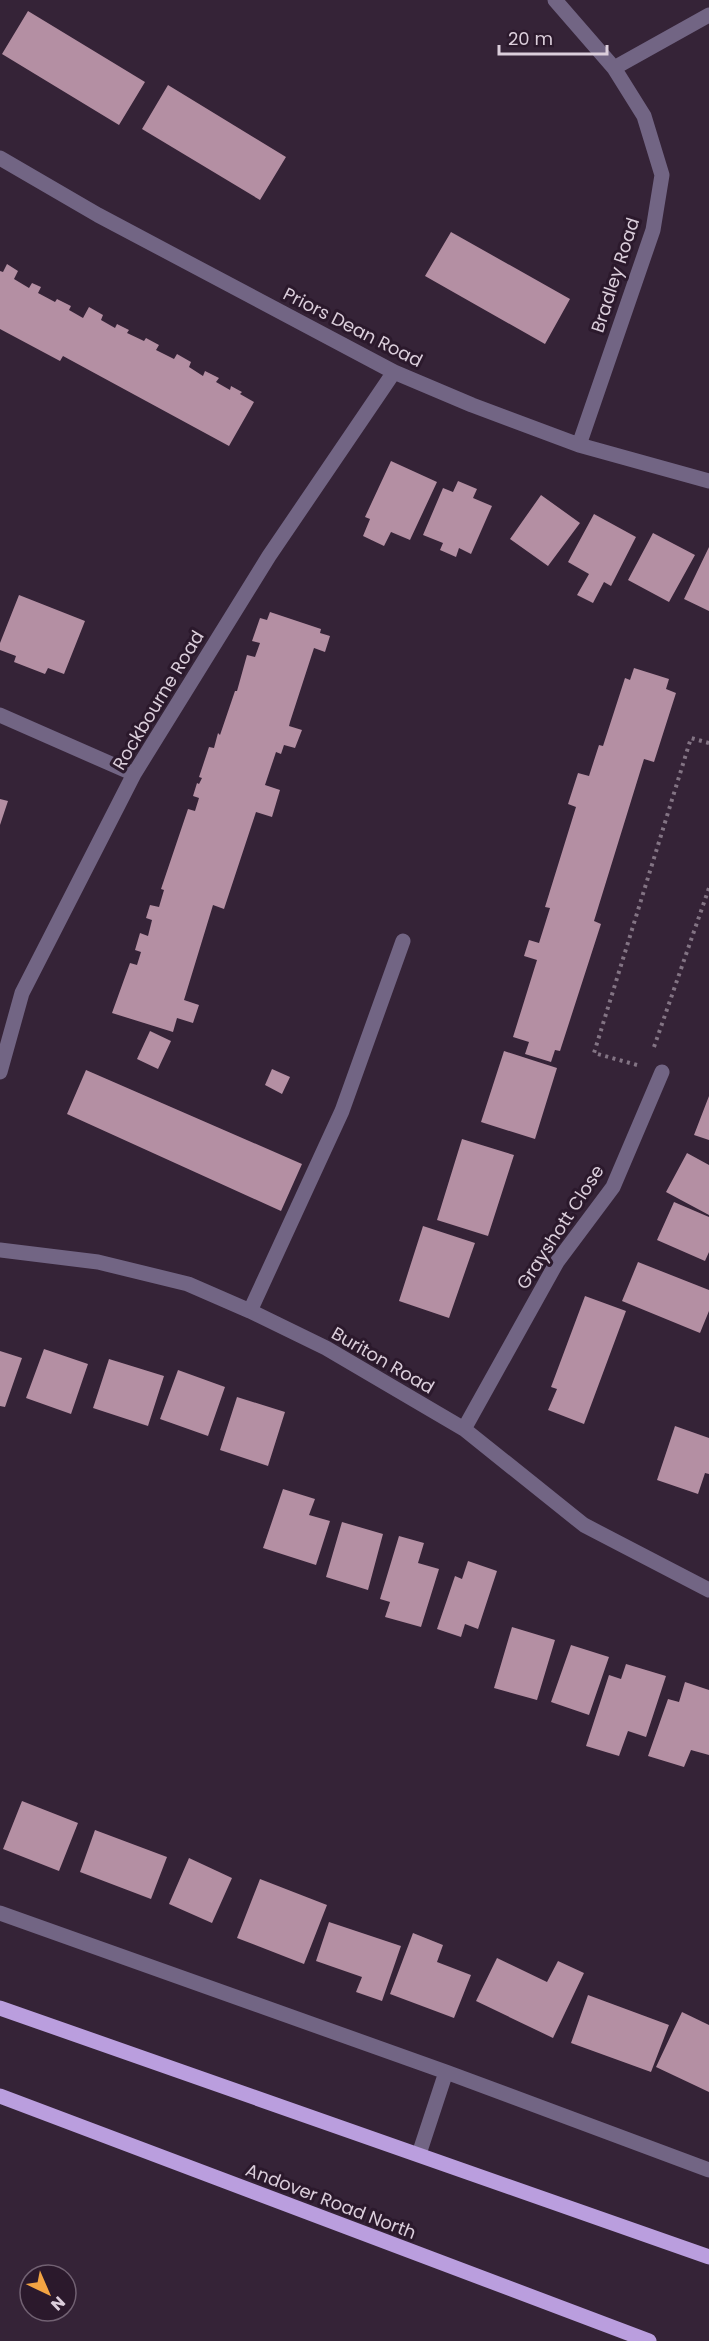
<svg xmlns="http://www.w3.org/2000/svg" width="709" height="2341" font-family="Poppins,sans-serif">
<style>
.building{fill:#b48fa3}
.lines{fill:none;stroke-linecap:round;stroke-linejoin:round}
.path{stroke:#837484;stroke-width:4;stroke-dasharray:3 4.5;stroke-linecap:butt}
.minor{stroke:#726584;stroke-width:15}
.major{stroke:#ba9ede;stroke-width:15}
.labels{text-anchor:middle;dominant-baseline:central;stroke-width:6;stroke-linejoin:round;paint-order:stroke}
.street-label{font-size:18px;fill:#dbcedb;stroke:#2b192c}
</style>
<rect width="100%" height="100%" fill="#352337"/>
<!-- building -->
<path class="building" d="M28,11L145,82L119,125L2,54Z
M168,85L286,157L260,200L142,129Z
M451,232L570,299L545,344L425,276Z
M7,264L18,271L14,279L29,288L32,283L41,287L38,293L55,302L57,299L71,306L69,310L83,318L89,307L103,315L101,320L115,328L117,324L129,330L127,333L144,341L146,338L159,345L156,350L174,359L177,354L191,362L189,367L203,376L205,371L219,378L216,382L230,390L231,386L242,392L240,394L254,402L229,446L63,356L60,361L0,329V271L3,272Z
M391,461L437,482L410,540L391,532L384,546L363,536L370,519L365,517Z
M458,481L477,489L473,498L492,506L471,554L459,548L456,557L440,550L443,543L423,535L443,488L453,492Z
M541,495L580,523L548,566L510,539Z
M594,514L636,537L611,586L604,582L593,603L577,595L589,574L568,562Z
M653,533L695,555L669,602L628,580Z
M709,547V611L684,599Z
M19,595L85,621L64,674L48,668L45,674L14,662L16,656L0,650V643Z
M270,612L321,629L320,633L330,636L325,652L314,648L290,722L289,726L302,730L295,748L284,745L281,754L276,752L265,785L280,790L272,817L256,812L224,909L213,905L184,1000L199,1005L193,1023L177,1018L173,1032L112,1013L130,963L137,965L141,952L135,950L140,933L148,936L152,920L146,918L150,905L159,907L164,890L161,889L188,809L195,811L199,798L193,796L197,783L199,784L202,778L199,777L209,747L214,748L218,733L220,735L235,691H237L247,655L255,657L260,643L252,641L260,618L267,620Z
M634,668L669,679L666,689L676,693L654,762L644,759L594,921L601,924L560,1051L555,1050L551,1062L525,1054L529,1042L513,1037L537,960L524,956L529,940L539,943L550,908L545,907L576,807L568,804L578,773L589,776L599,745L603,746L625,678L630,680Z
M0,799L8,801L0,825Z
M150,1031L171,1041L158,1069L137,1059Z
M504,1051L557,1068L535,1139L481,1122Z
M272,1069L290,1077L282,1094L265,1085Z
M86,1070L302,1164L281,1211L67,1114Z
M709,1096V1140L694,1135Z
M462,1139L514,1155L488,1236L437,1220Z
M687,1153L709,1165V1215L666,1192Z
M674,1202L709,1217V1252L705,1261L657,1240Z
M423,1226L475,1243L449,1318L399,1301Z
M638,1262L709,1290V1311L700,1333L622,1301Z
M585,1296L626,1311L584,1424L548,1410L557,1389L551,1387Z
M44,1349L88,1364L71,1414L26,1398Z
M0,1351L22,1358L5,1407L0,1406Z
M109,1359L164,1376L148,1426L93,1408Z
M178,1370L225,1387L208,1436L160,1419Z
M237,1397L285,1412L268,1466L220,1450Z
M675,1426L709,1438V1474L705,1473L698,1494L657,1480Z
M283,1489L315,1499L309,1515L330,1521L316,1565L263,1548Z
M342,1522L383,1534L368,1590L326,1577Z
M399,1536L424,1543L418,1563L439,1569L421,1627L385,1617L390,1602L380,1599Z
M468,1561L497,1571L478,1629L465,1624L461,1637L437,1629L455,1576L462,1579Z
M512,1627L555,1640L537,1700L494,1688Z
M571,1645L609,1657L589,1715L551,1702Z
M626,1664L666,1676L646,1737L628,1731L619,1756L586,1746L609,1675L621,1679Z
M685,1682L709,1690V1755L691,1750L684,1767L648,1756L668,1699L679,1702Z
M22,1801L78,1823L59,1871L3,1849Z
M95,1830L167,1857L151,1899L80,1872Z
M189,1858L232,1878L212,1923L169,1904Z
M260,1879L327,1905L304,1964L237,1938Z
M329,1922L401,1946L382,2001L356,1992L362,1977L316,1961Z
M413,1933L443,1945L437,1962L471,1975L454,2018L390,1994Z
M497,1958L547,1982L558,1961L584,1973L553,2038L476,2001Z
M588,1995L669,2025L651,2072L571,2043Z
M682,2012L709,2025V2092L656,2067Z"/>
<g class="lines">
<!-- path -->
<path class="path" d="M654,1047L709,888
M637,1065L594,1053L691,738L709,743"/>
<!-- minor -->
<path class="minor" d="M555,0L614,68L644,116L662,175L653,230L579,445
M614,68L709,15
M0,158L98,215L394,372L472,405L579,445L709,481
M0,715L134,774
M0,1072L22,993L134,774L269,556L394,372
M0,1250L98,1262L188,1284L250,1311L326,1348L464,1429L584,1525L709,1590
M250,1311L342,1111L403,941
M464,1429L557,1262L613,1187L662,1072
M0,1913L446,2072L709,2170
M419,2154L446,2072"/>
<!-- major -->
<path class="major" d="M0,2008L709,2257
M0,2096L649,2341"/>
</g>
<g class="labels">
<!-- street labels -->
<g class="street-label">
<text transform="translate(615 275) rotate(-72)">Bradley Road</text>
<text transform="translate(353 327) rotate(27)">Priors Dean Road</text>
<text transform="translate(158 700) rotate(-59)">Rockbourne Road</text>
<text transform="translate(560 1227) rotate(-57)">Grayshott Close</text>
<text transform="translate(383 1360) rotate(30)">Buriton Road</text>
<text transform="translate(331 2201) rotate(21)">Andover Road North</text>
</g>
</g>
<!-- north arrow -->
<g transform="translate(48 2293) rotate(136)"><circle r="28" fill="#2b192c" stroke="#716172" stroke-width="1.5"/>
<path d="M0-4.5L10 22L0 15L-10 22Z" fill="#f3a443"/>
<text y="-9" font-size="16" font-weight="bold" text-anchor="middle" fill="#dbcedb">N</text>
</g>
<!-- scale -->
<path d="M499 45v9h108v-9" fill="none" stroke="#dbcedb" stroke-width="3"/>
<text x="508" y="45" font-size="18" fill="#dbcedb" stroke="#2b192c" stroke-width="4.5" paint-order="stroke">20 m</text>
</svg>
